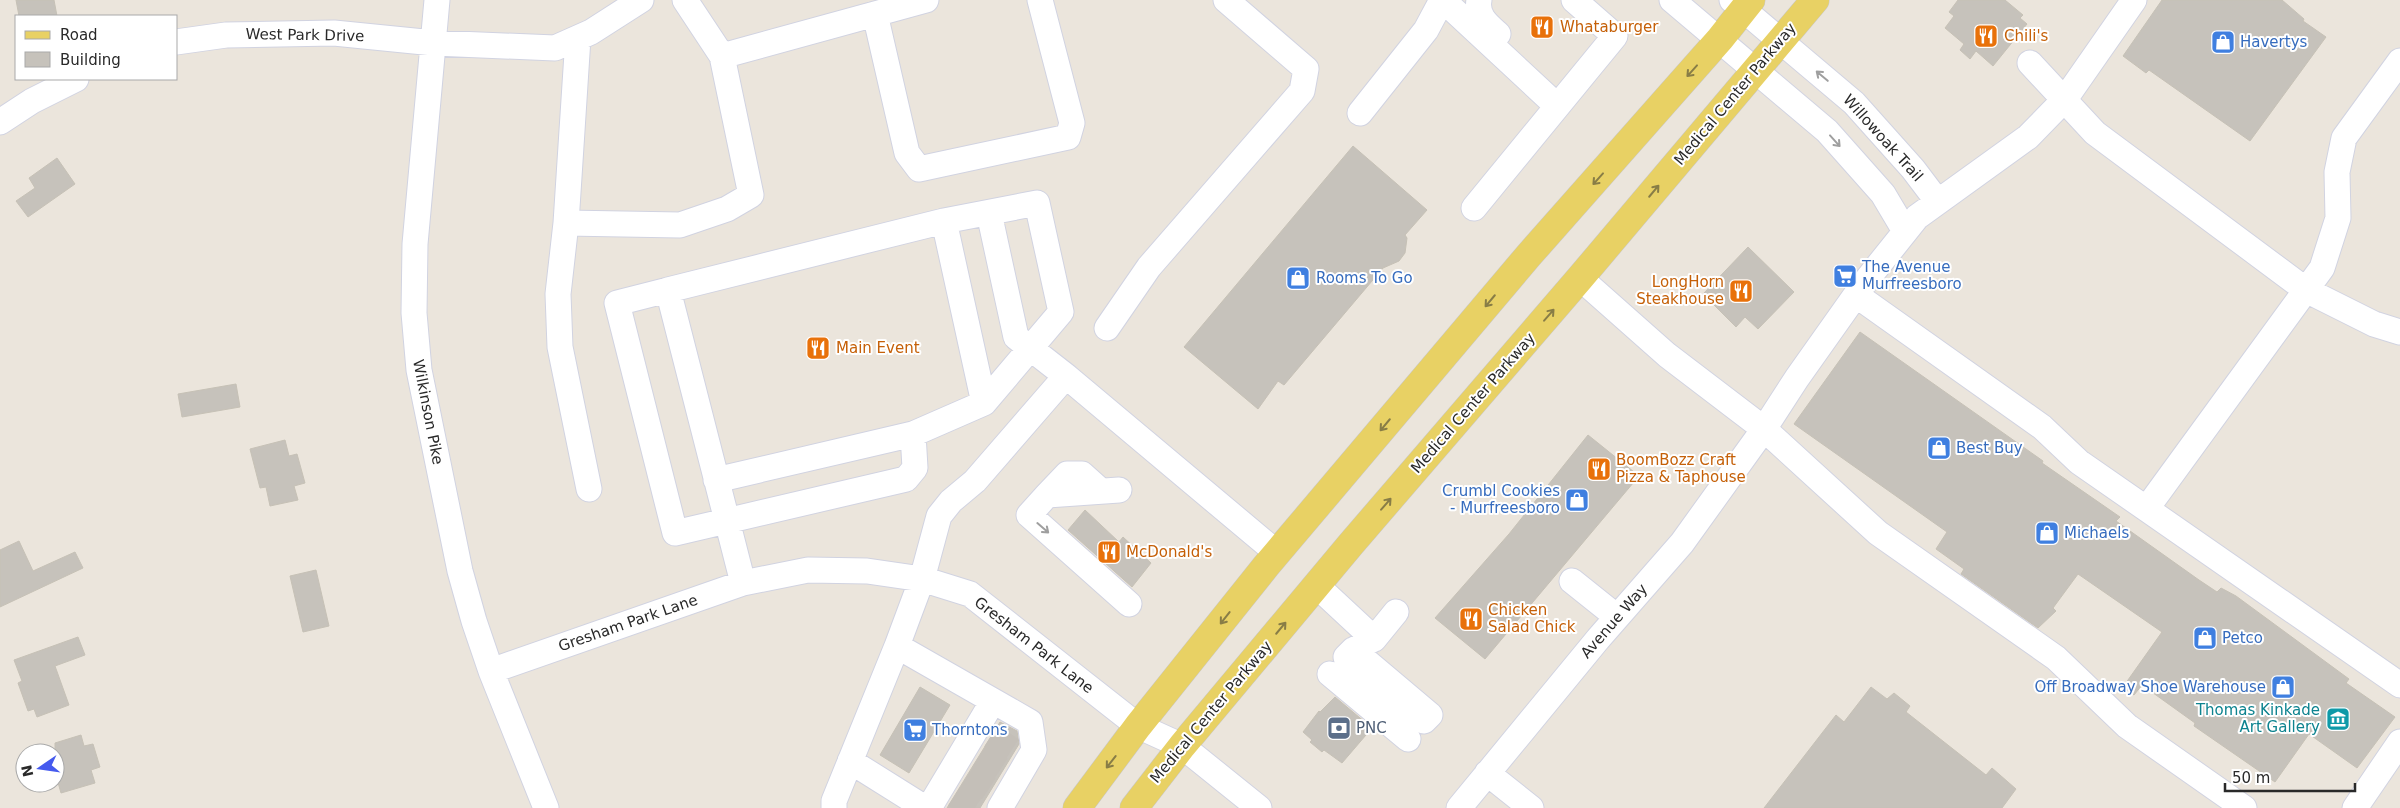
<svg xmlns="http://www.w3.org/2000/svg" width="2400" height="808" font-family="'DejaVu Sans',sans-serif">
<style>
.building{fill:#c6c2bb;stroke:#c6c1b6}
.lines{fill:none;stroke-linecap:round;stroke-linejoin:round}
.minor-tunnel{stroke:#c4bfb8;stroke-width:25;stroke-dasharray:25 12;stroke-linecap:butt}
.minor-casing{stroke:#d1d3e1;stroke-width:27}
.major-casing{stroke:#c7c7c7;stroke-width:29}
.minor{stroke:#fff;stroke-width:25}
.major{stroke:#e8d164;stroke-width:28}
.oneway{stroke:#887d46}
.oneway2{stroke:#9f9f9f}
.labels{text-anchor:middle;dominant-baseline:central;stroke-width:4;stroke-linejoin:round;paint-order:stroke}
.food-label{font-size:15px;fill:#c56008;stroke:#fff;text-anchor:start}
.street-label{font-size:15px;fill:#292929;stroke:#fff}
.shop-label{font-size:15px;fill:#366cbe;stroke:#fff;text-anchor:start}
.culture-label{font-size:15px;fill:#0d838f;stroke:#fff;text-anchor:end}
.service-label{font-size:15px;fill:#4e5e75;stroke:#fff;text-anchor:start}
</style>
<rect width="100%" height="100%" fill="#ebe5dc"/>
<!-- building -->
<path class="building" d="M16,0H54L57,16H19Z
M1958,0H2005L2023,15L2020,18L2027,24L1993,66L1976,51L1970,59L1960,50L1964,44L1945,28L1954,16L1949,12Z
M2162,0H2282L2304,19L2303,21L2326,37L2250,141L2149,70L2146,73L2123,56Z
M1353,146L1427,210L1405,235L1407,238L1405,253L1399,261L1383,268L1284,385L1278,381L1258,409L1184,347Z
M57,158L75,184L28,217L16,201L35,188L29,178Z
M1748,247L1794,292L1758,329L1745,317L1736,327L1703,294Z
M1860,332L2043,461L2042,463L2120,517L2116,521L2199,580L2217,592L2221,588L2236,596L2349,679L2346,683L2395,717L2357,768L2309,734L2275,782L2194,726L2195,723L2142,685L2134,695L2123,687L2162,632L2078,574L2053,608L2056,611L2038,628L1961,574L1964,569L1936,549L1947,532L1794,424Z
M236,384L240,407L182,417L178,394Z
M1588,435L1639,476L1485,659L1435,618L1509,534Z
M285,440L289,456L297,454L305,483L294,486L298,500L270,506L266,487L260,488L250,449Z
M1085,510L1119,542L1123,537L1151,563L1132,587L1068,530Z
M19,541L33,571L75,552L83,568L0,607V550Z
M316,570L329,626L303,632L290,576Z
M78,637L85,655L55,666L69,705L37,717L34,709L28,711L18,683L22,681L14,660Z
M920,687L950,705L909,773L880,755Z
M1871,687L1887,699L1894,693L1910,706L1906,712L1986,775L1992,768L2016,789L2002,808H1764L1836,715L1844,722Z
M1335,697L1372,728L1342,763L1324,750L1322,752L1310,742L1312,740L1303,732L1319,711L1320,712Z
M1000,722L1017,731L1019,744L991,790L980,808H947Z
M81,735L84,746L93,744L100,767L91,770L95,783L61,793L55,772V743Z"/>
<g class="lines">
<!-- minor-tunnel -->
<path class="minor-tunnel" d="M991,736L1014,751
M980,755L1003,770
M968,775L991,790
M955,795L975,808"/>
<!-- minor casing -->
<g class="minor-casing">
<path id="minor" d="M437,0L415,244L414,313L419,370L460,571L474,621L491,671L546,808
M685,0L722,56L926,0
M1443,0L1557,106
M1479,0C1476,16 1488,25 1498,34
M1672,0L1827,131L1883,194L1905,231
M1732,0L1854,103L1913,169L1938,202
M875,14L907,153L919,169L1068,137L1072,123L1040,0
M578,38L566,223L680,225L727,209L751,195L722,56
M176,42L226,35L334,33L434,43L555,48L591,32L641,0
M2030,63L2095,133L2306,290L2374,324L2400,332
M1360,113L1426,30L1442,0
M0,122L32,101L76,79
M1474,208L1615,36L1574,0
M989,213L1016,337L1066,376
M944,221L984,403
M566,223L558,294L560,347L589,489
M1580,278L1667,355L1764,429L1878,533L2056,658L2127,726L2244,808
M668,290L617,303L675,533L906,479L915,468L913,434
M1856,295L2042,427L2079,462L2400,685
M1107,328L1149,267L1302,91L1306,69L1226,0
M716,480L913,434L984,403L1061,312L1037,203L944,221L668,290L743,583
M1119,490L1047,495L1029,515L1129,604
M1047,495L1067,474H1082L1101,491
M2147,508L2322,268L2338,218L2337,172L2344,138L2400,61
M1572,581L1617,617
M1317,586L1374,639L1353,650L1346,657L1424,721L1430,715L1353,650
M1374,639L1396,612
M491,671L743,583L808,570L867,571L922,579L970,594L1138,726L1182,746L1259,808
M1330,674L1408,739
M850,761L925,808
M1487,773L1531,808
M834,808V801L897,646
M929,808L993,701
M1000,808L1034,750L1030,722L897,646L922,579L939,516L951,501L975,481L1066,376L1277,553
M1459,808L1598,639L1682,543L1764,429L1797,378L1865,282L1917,217L2028,137L2065,99L2134,0
M2355,808L2400,742"/>
</g>
<!-- major casing -->
<g class="major-casing">
<path id="major" d="M1077,808L1138,726L1266,566L1529,255L1720,39L1751,0
M1134,808L1182,746L1351,544L1580,278L1815,0"/>
</g>
<!-- minor -->
<use href="#minor" class="minor"/>
<!-- major -->
<use href="#major" class="major"/>
</g>
<!-- one-way arrows -->
<defs><path id="oneway-shaft" d="M-6 0H5M1.5-3L5.5 0L1.5 3" fill="none" stroke-width="1.6" stroke-linecap="round" stroke-linejoin="round" transform="scale(1.25)"/></defs>
<g class="oneway">
<use href="#oneway-shaft" transform="translate(1692 71) rotate(132)"/>
<use href="#oneway-shaft" transform="translate(1598 179) rotate(132)"/>
<use href="#oneway-shaft" transform="translate(1654 191) rotate(-50)"/>
<use href="#oneway-shaft" transform="translate(1490 301) rotate(130)"/>
<use href="#oneway-shaft" transform="translate(1549 315) rotate(-49)"/>
<use href="#oneway-shaft" transform="translate(1385 425) rotate(130)"/>
<use href="#oneway-shaft" transform="translate(1386 504) rotate(-49)"/>
<use href="#oneway-shaft" transform="translate(1225 618) rotate(128)"/>
<use href="#oneway-shaft" transform="translate(1281 628) rotate(-50)"/>
<use href="#oneway-shaft" transform="translate(1111 762) rotate(128)"/>
</g>
<g class="oneway2">
<use href="#oneway-shaft" transform="translate(1822 76) rotate(-140)"/>
<use href="#oneway-shaft" transform="translate(1835 141) rotate(48)"/>
<use href="#oneway-shaft" transform="translate(1043 528) rotate(41)"/>
</g>
<!-- icons -->
<defs>
<g id="restaurant-square" transform="scale(1.25)"><rect x="-9" y="-9" width="18" height="18" rx="4" fill="#e8710a" stroke="#fff"/><path d="M-5-6h1v4h1v-4h1v4h1v-4h1v5L-1.5 .5V6h-2V.5L-5-1ZM5-6V6H3V1.5H1.5Q1.5-4 5-6Z" fill="#fff"/></g>
<g id="shop-square" transform="scale(1.25)"><rect x="-9" y="-9" width="18" height="18" rx="4" fill="#3f7fe0" stroke="#fff"/><path d="M-5-2.5h2.3a2.7 3.5 0 0 1 5.4 0H5L5.5 6h-11ZM-1.5-2.5h3a1.5 2.3 0 0 0-3 0Z" fill="#fff"/></g>
<g id="supermarket-square" transform="scale(1.25)"><rect x="-9" y="-9" width="18" height="18" rx="4" fill="#3f7fe0" stroke="#fff"/><path d="M-6-5.5h2.5l.6 2H6L4.5 2H-2.5L-4.4-4H-6ZM-1.5 3.2a1.3 1.3 0 1 0 .1 0ZM3 3.2a1.3 1.3 0 1 0 .1 0Z" fill="#fff"/></g>
<g id="museum-square" transform="scale(1.25)"><rect x="-9" y="-9" width="18" height="18" rx="4" fill="#0f9aa8" stroke="#fff"/><path d="M0-6L6-3V-2H-6V-3ZM-5-1h2V3h-2ZM-1-1h2V3h-2ZM3-1h2V3H3ZM-6 4H6V6H-6Z" fill="#fff"/></g>
<g id="bank-square" transform="scale(1.25)"><rect x="-9" y="-9" width="18" height="18" rx="4" fill="#5c6f8a" stroke="#fff"/><path d="M-6-4H6V4H-6ZM0-2.3a2.3 2.3 0 1 0 0 4.6a2.3 2.3 0 1 0 0-4.6Z" fill="#fff"/></g>
</defs>
<g fill-rule="evenodd">
<use href="#restaurant-square" x="1542" y="27"/>
<use href="#restaurant-square" x="1986" y="36"/>
<use href="#shop-square" x="2223" y="42"/>
<use href="#supermarket-square" x="1845" y="276"/>
<use href="#shop-square" x="1298" y="278"/>
<use href="#restaurant-square" x="1741" y="291"/>
<use href="#restaurant-square" x="818" y="348"/>
<use href="#shop-square" x="1939" y="448"/>
<use href="#restaurant-square" x="1599" y="469"/>
<use href="#shop-square" x="1577" y="500"/>
<use href="#shop-square" x="2047" y="533"/>
<use href="#restaurant-square" x="1109" y="552"/>
<use href="#restaurant-square" x="1471" y="619"/>
<use href="#shop-square" x="2205" y="638"/>
<use href="#shop-square" x="2283" y="687"/>
<use href="#museum-square" x="2338" y="719"/>
<use href="#bank-square" x="1339" y="728"/>
<use href="#supermarket-square" x="915" y="730"/>
</g>
<g class="labels">
<!-- food labels -->
<g class="food-label">
<text x="1560" y="27">Whataburger</text>
<text x="2004" y="36">Chili's</text>
<text x="1724" y="282" text-anchor="end">LongHorn<tspan x="1724" dy="17">Steakhouse</tspan></text>
<text x="836" y="348">Main Event</text>
<text x="1616" y="460">BoomBozz Craft<tspan x="1616" dy="17">Pizza &amp; Taphouse</tspan></text>
<text x="1126" y="552">McDonald's</text>
<text x="1488" y="610">Chicken<tspan x="1488" dy="17">Salad Chick</tspan></text>
</g>
<!-- street labels -->
<g class="street-label">
<text transform="translate(305 35) rotate(1)">West Park Drive</text>
<text transform="translate(1735 94) rotate(-50)">Medical Center Parkway</text>
<text transform="translate(1883 138) rotate(48)">Willowoak Trail</text>
<text transform="translate(1473 403) rotate(-49)">Medical Center Parkway</text>
<text transform="translate(428 412) rotate(79)">Wilkinson Pike</text>
<text transform="translate(1614 621) rotate(-49)">Avenue Way</text>
<text transform="translate(628 623) rotate(-19)">Gresham Park Lane</text>
<text transform="translate(1034 645) rotate(38)">Gresham Park Lane</text>
<text transform="translate(1211 712) rotate(-50)">Medical Center Parkway</text>
</g>
<!-- shop labels -->
<g class="shop-label">
<text x="2240" y="42">Havertys</text>
<text x="1862" y="267">The Avenue<tspan x="1862" dy="17">Murfreesboro</tspan></text>
<text x="1316" y="278">Rooms To Go</text>
<text x="1956" y="448">Best Buy</text>
<text x="1560" y="491" text-anchor="end">Crumbl Cookies<tspan x="1560" dy="17">- Murfreesboro</tspan></text>
<text x="2064" y="533">Michaels</text>
<text x="2222" y="638">Petco</text>
<text x="2266" y="687" text-anchor="end">Off Broadway Shoe Warehouse</text>
<text x="932" y="730">Thorntons</text>
</g>
<!-- culture labels -->
<g class="culture-label">
<text x="2320" y="710">Thomas Kinkade<tspan x="2320" dy="17">Art Gallery</tspan></text>
</g>
<!-- service labels -->
<g class="service-label">
<text x="1356" y="728">PNC</text>
</g>
</g>
<!-- legend -->
<rect x="15" y="15" width="162" height="65" fill="#ffffff" stroke="#a9a9a9"/>
<rect x="25" y="31" width="25" height="8" fill="#e8d164" stroke="#a9a9a9"/>
<text x="60" y="40" font-size="15" fill="#292929">Road</text>
<rect x="25" y="52" width="25" height="15" fill="#c6c2bb" stroke="#a9a9a9"/>
<text x="60" y="65" font-size="15" fill="#292929">Building</text>
<!-- north arrow -->
<g transform="translate(40 768) rotate(257)"><circle r="24" fill="#ffffff" stroke="#a9a9a9"/>
<path d="M0-4L9 19L0 12L-9 19Z" fill="#455aee"/>
<text y="-8" font-size="14" font-weight="bold" text-anchor="middle" fill="#292929">N</text>
</g>
<!-- scale -->
<path d="M2225 783v8h130v-8" fill="none" stroke="#292929" stroke-width="2.5"/>
<text x="2232" y="783" font-size="15" fill="#292929" stroke="#ffffff" stroke-width="4" paint-order="stroke">50 m</text>
</svg>
